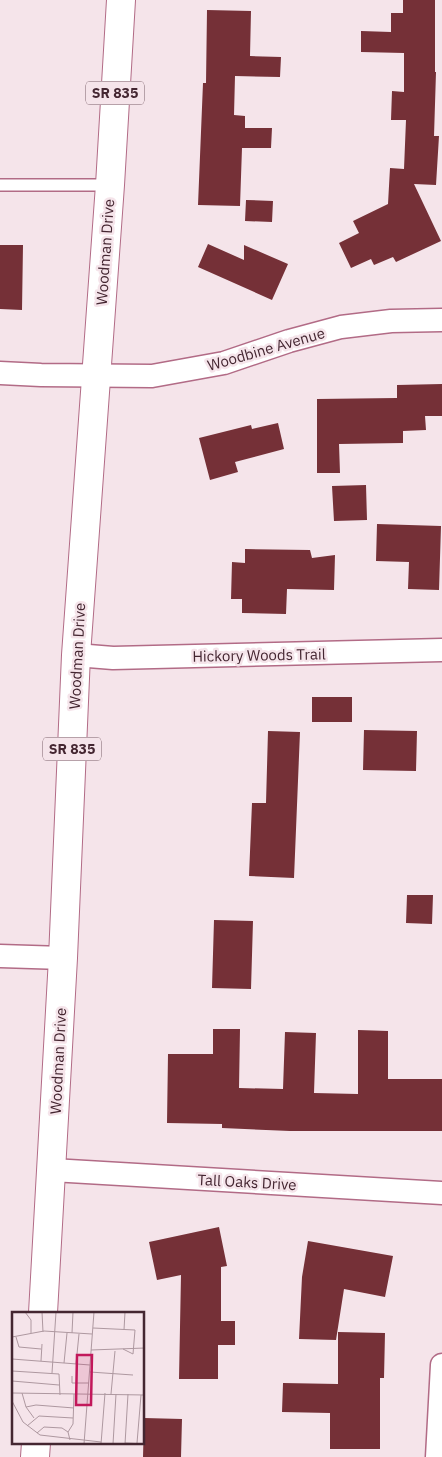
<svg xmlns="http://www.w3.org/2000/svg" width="442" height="1457" font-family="'IBM Plex Sans',sans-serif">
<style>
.building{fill:#753037}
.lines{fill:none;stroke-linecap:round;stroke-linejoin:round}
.service-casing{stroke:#b26b86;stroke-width:14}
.minor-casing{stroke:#b26b86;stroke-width:25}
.primary-casing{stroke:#b26b86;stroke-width:30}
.service{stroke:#fff;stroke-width:11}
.minor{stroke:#fff;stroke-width:22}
.primary{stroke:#fff;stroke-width:28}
.labels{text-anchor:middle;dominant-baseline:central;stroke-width:5;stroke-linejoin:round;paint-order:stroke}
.shield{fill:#f5e4ea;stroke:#795f68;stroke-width:1}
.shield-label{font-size:14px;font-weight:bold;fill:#442631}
.street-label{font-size:15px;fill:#442631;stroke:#f5e4ea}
.inset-road{fill:none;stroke:#ae98a0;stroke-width:1}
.view{fill:#c2185b;fill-opacity:0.15;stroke:#c2185b;stroke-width:2.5}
.inset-edge{fill:none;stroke:#442631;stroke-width:2.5}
</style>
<rect width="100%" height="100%" fill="#f5e4ea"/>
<!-- building -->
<path class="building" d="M403,0H435V72H436L434,136H439L436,185L414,184L441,241L396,262L393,257L374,265L371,259L351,268L339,243L359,233L353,221L388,204L390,168L404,169L406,120H391L392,91L404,92V53L361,52V31L391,32V13H403Z
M207,10L251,11L250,56L281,57L280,77L235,76L234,115L245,116V128H272L271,148H242L240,206L198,205L203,83H206Z
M246,200L273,201L272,222L245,221Z
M208,244L244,260V245L288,264L272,300L198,267Z
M0,245H23L22,310L0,309Z
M442,384V416H425L426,430L403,431V443L339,444L340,473H317V399L397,398V385Z
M278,423L284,449L235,462L238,472L210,480L199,438L251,425L252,429Z
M366,485L367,520L334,521L332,486Z
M377,524L441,526L439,590L408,589L409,562L376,561Z
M245,549L310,550L312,558L335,555L334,590L287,589L286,614L242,613V599H231L232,562L245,563Z
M312,697H352V722H312Z
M364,730L417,731L416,771L363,770Z
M268,731L300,732L294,878L249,876L252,803H266Z
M407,895H433L432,924L406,923Z
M214,920L253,921L251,989L212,988Z
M213,1029H240L239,1088L283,1089L285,1032L316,1033L314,1093L358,1094V1030L388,1031V1079H442V1131H290L222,1128V1124L167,1123L168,1054H213Z
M219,1227L227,1266L221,1267V1321H235V1345H218V1379H179L181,1275L157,1280L149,1242Z
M308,1241L393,1256L385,1297L344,1289L336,1340L299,1339L302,1277Z
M338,1332L385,1333L384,1378H380V1449H330V1413L282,1412L283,1383L338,1384Z
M144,1418L182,1419L181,1457H143Z"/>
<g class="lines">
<!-- service casing -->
<g class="service-casing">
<path id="service" d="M0,185H110"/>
</g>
<!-- minor casing -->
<g class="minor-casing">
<path id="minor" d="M0,373L41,375L152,376L224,363L289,341L341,327L391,321L442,320
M76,655L113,658L442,650
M0,956L63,958
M52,1170L442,1193
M437,1457L442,1365"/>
</g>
<!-- primary casing -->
<g class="primary-casing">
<path id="primary" d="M43,1313L63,958L76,655L110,185L121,0
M35,1457L36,1443"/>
</g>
<!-- service -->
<use href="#service" class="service"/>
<!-- minor -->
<use href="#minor" class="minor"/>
<!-- primary -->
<use href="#primary" class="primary"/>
</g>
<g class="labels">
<!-- shield labels -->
<g class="shield">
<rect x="86" y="81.5" width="58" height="23" rx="4"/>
<rect x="43" y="737.5" width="58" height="23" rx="4"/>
</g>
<g class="shield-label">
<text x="115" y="93">SR 835</text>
<text x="72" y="749">SR 835</text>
</g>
<!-- street labels -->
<g class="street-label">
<text transform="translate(105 252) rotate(-86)">Woodman Drive</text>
<text transform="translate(266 349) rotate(-16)">Woodbine Avenue</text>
<text transform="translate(259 655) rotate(-1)">Hickory Woods Trail</text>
<text transform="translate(77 656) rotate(-87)">Woodman Drive</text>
<text transform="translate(58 1061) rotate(-87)">Woodman Drive</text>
<text transform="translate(247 1182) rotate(3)">Tall Oaks Drive</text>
</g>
</g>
<!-- overview -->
<g transform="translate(12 1312)">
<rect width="132" height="132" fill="#f5e4ea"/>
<path class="inset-road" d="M13,0L19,8V21M30,0L31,20M81,16L123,18L121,42L111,37M112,18L113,0M60,21L61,0M0,25L32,19L80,22M4,25L7,35L29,37M79,38L133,36M0,47L78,53M29,49L30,32M52,51L55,21M64,52L67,22M0,59L47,62L48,83M78,60L121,63M40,61L44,0M60,64V71H77M0,69L47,73M0,81L133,83M10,81L14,95L22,106M99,82L103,39M0,89L11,110L28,123L89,130M14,95L24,93L62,96M15,114L27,104L61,106M56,120L61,112L62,82M25,121L32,115L50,116L56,120L58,128M113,131L133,132M125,131L129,83M72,132L82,0M89,132L93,81M101,132L104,82M113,132L116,82"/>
<path class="view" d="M65,43H80L79,93H64Z"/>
<rect width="132" height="132" class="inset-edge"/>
</g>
</svg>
